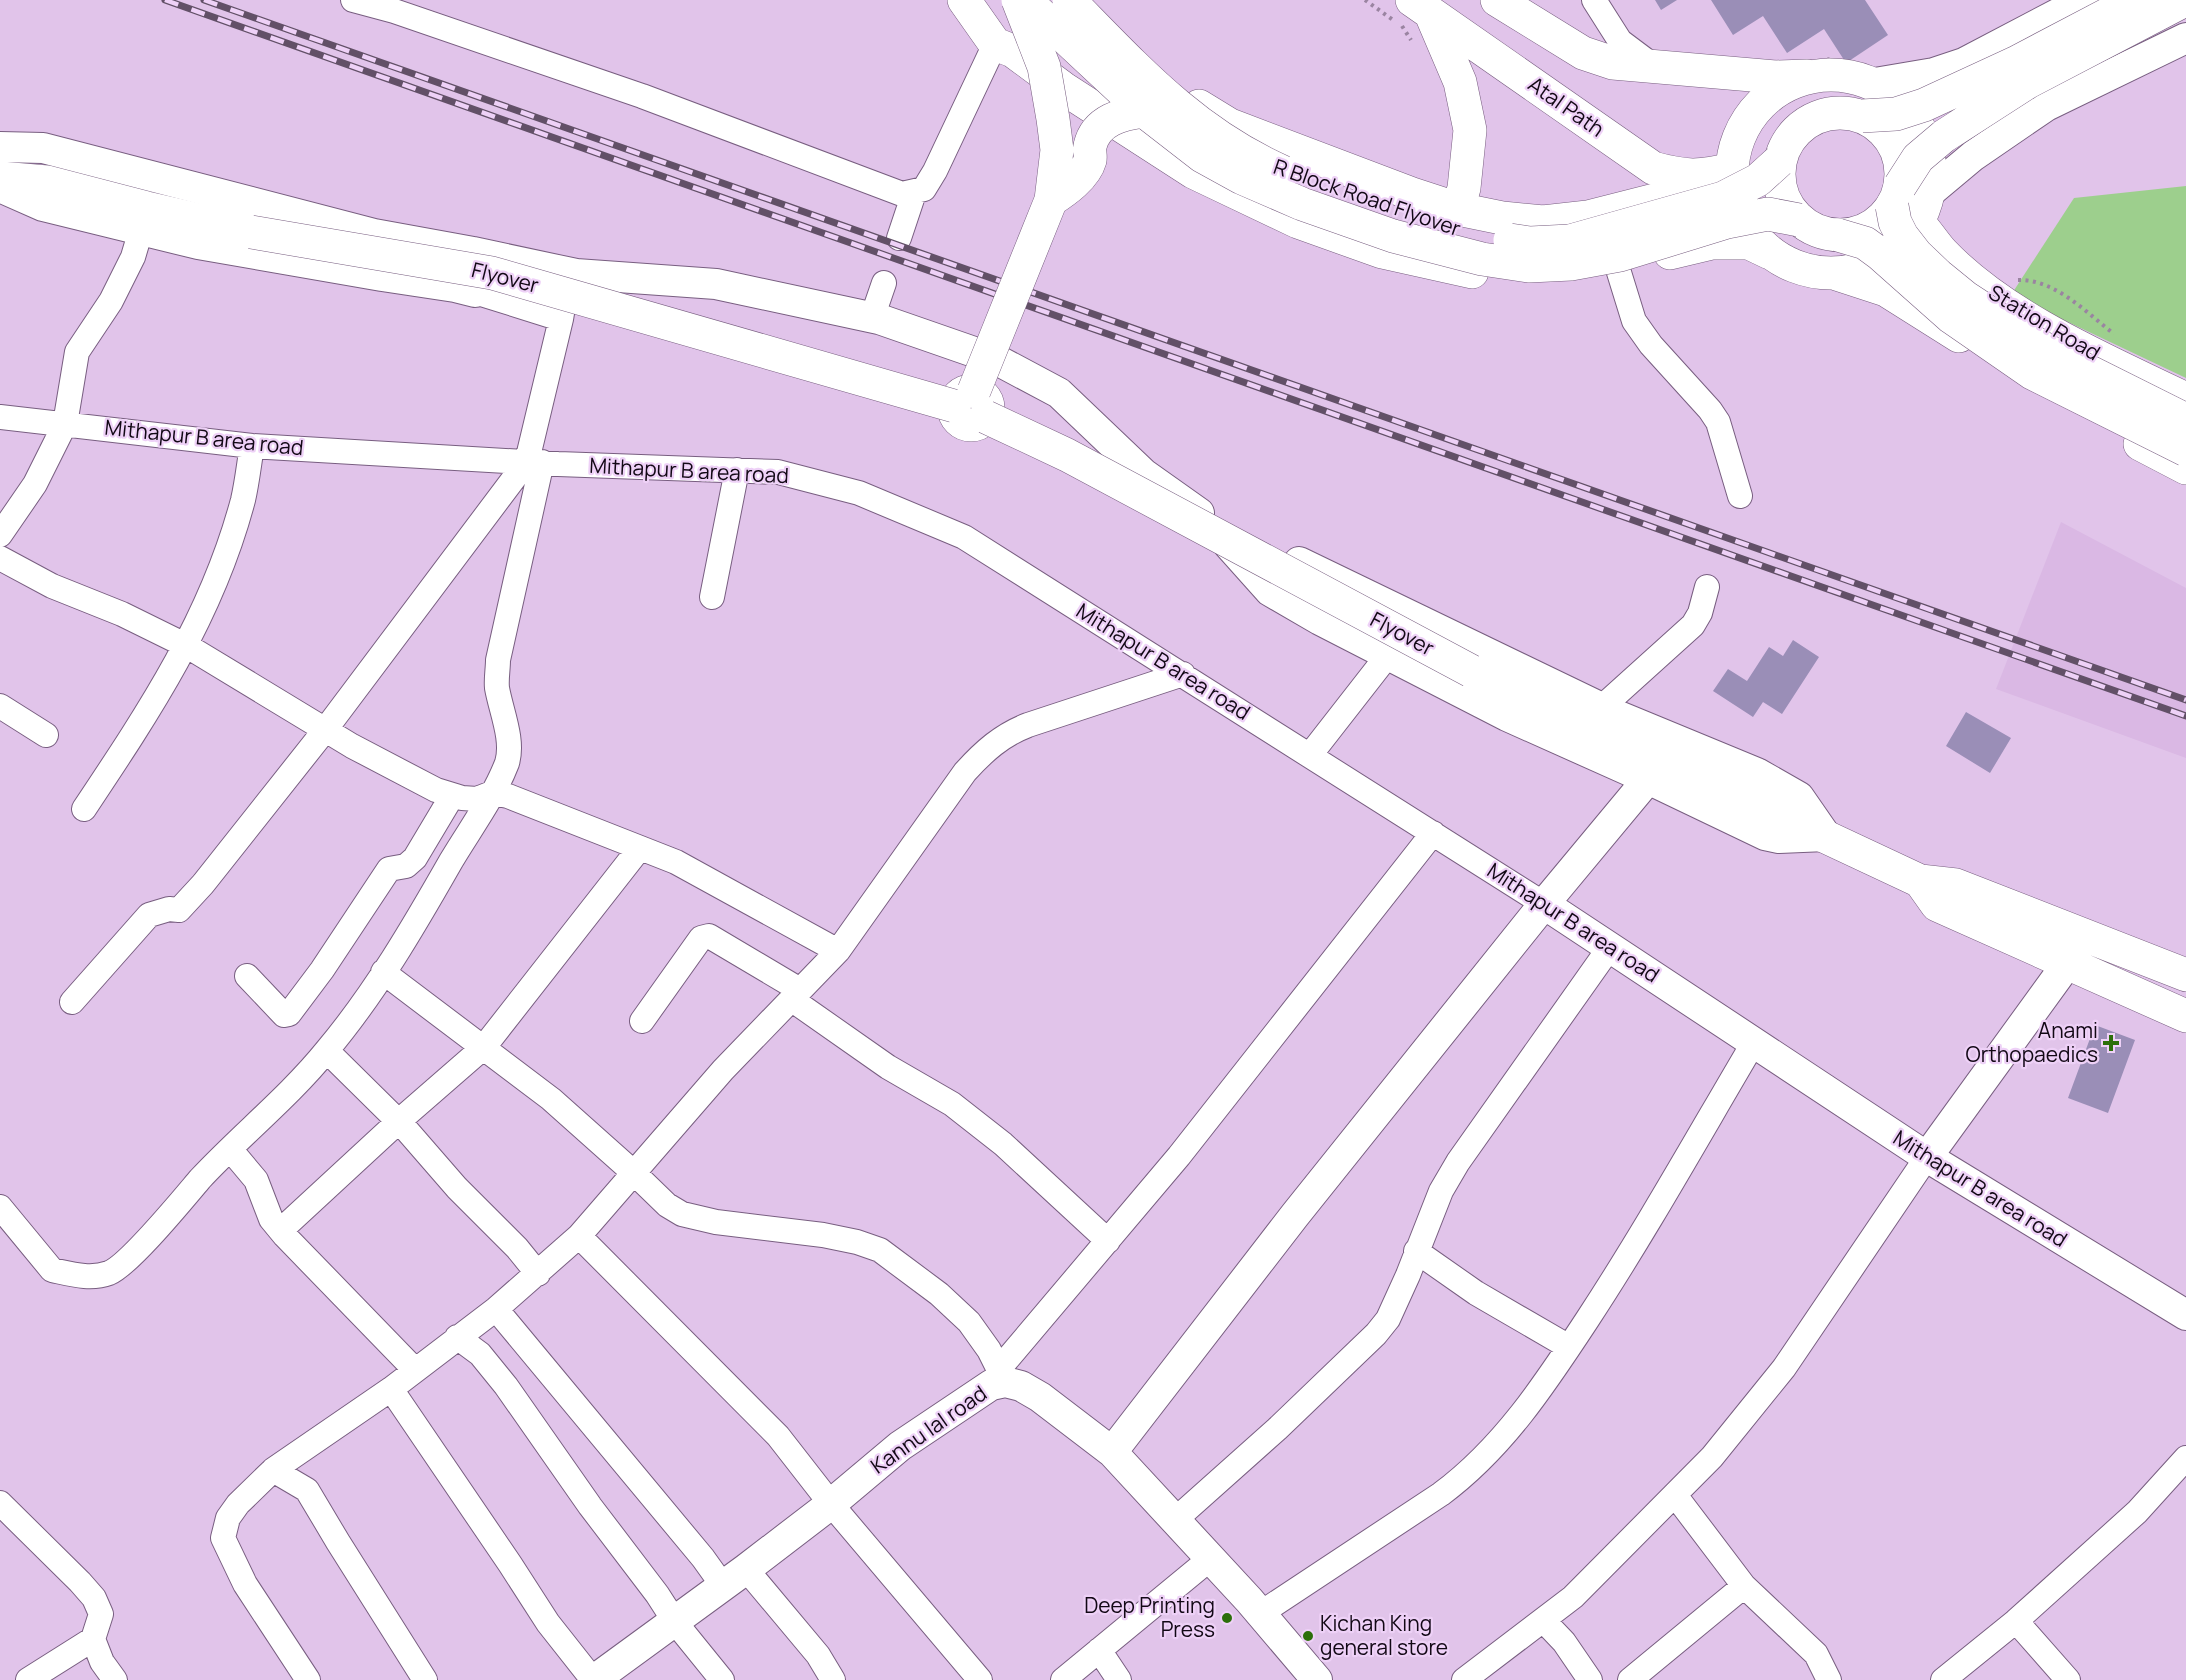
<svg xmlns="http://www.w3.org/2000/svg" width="2186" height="1680" font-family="Manrope,sans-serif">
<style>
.built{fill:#dab8e4}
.green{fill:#9dcf8d}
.building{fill:#9a8eb7}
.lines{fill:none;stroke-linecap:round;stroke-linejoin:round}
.minor-casing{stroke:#785e80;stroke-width:26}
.tertiary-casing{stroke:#785e80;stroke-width:32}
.secondary-casing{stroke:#785e80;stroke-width:34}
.primary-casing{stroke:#785e80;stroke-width:34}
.trunk-casing{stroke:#785e80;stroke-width:34}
.path{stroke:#9a84a1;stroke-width:4;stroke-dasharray:3 4.5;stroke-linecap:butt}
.minor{stroke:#fff;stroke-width:24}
.tertiary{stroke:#fff;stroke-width:30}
.secondary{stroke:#fff;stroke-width:33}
.primary{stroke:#fff;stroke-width:33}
.trunk{stroke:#fff;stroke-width:33}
.rail-casing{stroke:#625067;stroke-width:7}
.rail{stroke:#eed1f7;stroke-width:4.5;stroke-dasharray:14;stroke-linecap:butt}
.secondary-bridge-casing{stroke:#785e80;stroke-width:34;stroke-linecap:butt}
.primary-bridge-casing{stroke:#785e80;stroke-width:34;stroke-linecap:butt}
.trunk-bridge-casing{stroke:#785e80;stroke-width:34;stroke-linecap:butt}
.secondary-bridge{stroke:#fff;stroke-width:33}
.primary-bridge{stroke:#fff;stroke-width:33}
.trunk-bridge{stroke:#fff;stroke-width:33}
.poi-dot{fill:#2c6f0a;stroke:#eed1f7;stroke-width:2}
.labels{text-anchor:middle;stroke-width:4.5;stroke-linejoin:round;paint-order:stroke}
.street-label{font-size:21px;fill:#120815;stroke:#eed1f7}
.poi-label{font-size:21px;fill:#120815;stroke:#eed1f7;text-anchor:end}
</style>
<rect width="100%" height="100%" fill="#e1c4ea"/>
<path class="built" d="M2061 522 2186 588V758L1996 689Z"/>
<path class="green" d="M2186 186V378L2011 295 2074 198Z"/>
<path class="building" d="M1655 0H1677L1661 10Z
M1711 0H1865L1888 35 1846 63 1824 29 1787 53 1763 16 1733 35Z
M1793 640 1819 657 1782 714 1763 702 1753 717 1713 691 1728 669 1747 681 1769 647 1783 656Z
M1966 712 2011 738 1990 773 1946 746Z
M2095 1025 2135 1040 2108 1113 2068 1098Z"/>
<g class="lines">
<defs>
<path id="minor" d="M353 0 394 11 642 96 902 194 924 189 935 171 995 44
M1594 0 1620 41 1656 68
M899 238 914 193
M1617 266 1634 321 1651 345 1710 410 1718 422 1740 496
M475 292 561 319
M872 318 884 283
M0 417 252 446 558 464 778 472 859 493 964 537 1544 904
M0 535 35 484 65 424 77 352 111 301 133 257 141 230
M0 558 52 586 122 614 187 646 352 746 436 790 462 798 477 799 492 793 508 796 676 862 838 951
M712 597 737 470
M0 706 46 735
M1601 708 1693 625 1700 613 1707 587
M1310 755 1388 655
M84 809C150 710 212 617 243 500 247 483 249 464 252 446
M383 972 551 1099 634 1173 667 1205 682 1214 716 1222 823 1235 857 1242 880 1250 939 1294 969 1322 989 1350 1005 1382
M247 976 284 1015 289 1014 322 970 389 869 406 866 415 858 452 796
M791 999 888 1067 952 1104 1003 1144 1108 1241
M72 1002 149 915 169 909 179 910 203 884 325 730 527 461 561 319 568 278
M642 1021 701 938 709 936 800 990
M327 1051 404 1127 457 1188 517 1248 538 1274
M230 1149 256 1180 271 1219 285 1236 415 1370
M0 1207 52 1270C71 1274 90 1280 109 1273 129 1265 183 1199 200 1179 241 1135 289 1097 327 1050 375 993 414 926 451 861 470 829 494 797 507 763 514 740 501 711 497 688 496 679 498 669 498 660L542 462
M281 1230 399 1121 484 1047 639 849
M579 1236 778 1436 831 1504 980 1680
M1416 1251 1476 1293 1569 1347
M496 1309 703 1558 723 1586
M457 1337 480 1354 506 1386 590 1506 657 1594 675 1622 722 1680
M999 1369 1179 1156 1433 833
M391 1389 510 1564 548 1623 593 1680
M273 1470 307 1490 338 1542 425 1680
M1675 1495 1744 1586 1816 1654 1829 1680
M0 1503 80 1582 94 1598 101 1614 93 1639 102 1662 115 1680
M1175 1520 1277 1429 1376 1334 1388 1319 1408 1275 1441 1191 1458 1162 1610 947
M746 1569 818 1655 833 1680
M1261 1613 1441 1494C1503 1448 1545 1384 1587 1320 1646 1230 1699 1135 1754 1042
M1544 1621 1564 1642 1590 1680
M1099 1650 1119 1680
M28 1680 93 1639
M308 1680 245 1584 223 1538 228 1518 238 1504 273 1470 391 1389 496 1309 579 1236 723 1070 838 951 965 772C984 751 1002 735 1028 725L1183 674
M1063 1680 1211 1558
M1464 1680 1573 1597 1712 1457 1784 1368 1927 1157
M1630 1680 1744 1586
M1943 1680 2016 1621
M2068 1680 2016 1621 2137 1512 2186 1458"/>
<path id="tertiary" d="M1875 83 1934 73 1964 63 2084 0
M0 147 43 148 374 234 473 252 576 274 716 284 879 319 997 360 1059 393 1144 474 1199 513
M0 187 43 206 198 244 382 276 455 287 475 292 484 255
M1930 192 1973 156 2046 106 2186 38
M1228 544 1270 591 1320 620 1507 716 1648 779 1765 835 1779 838 1826 836
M1299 562 1614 714 1757 773 1799 797 1826 836
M1544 904 1927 1157 2186 1315
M1927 1157 2067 964
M1112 1452 1295 1215 1544 904 1648 779
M594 1680 746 1569 831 1504 900 1446 991 1385 1005 1382 1021 1386 1040 1397 1112 1452 1249 1600 1317 1680"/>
<path id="secondary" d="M964 0 995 44 1013 51 1063 88 1193 172 1298 222 1382 252 1472 272
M1732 174a99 99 0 1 1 198 0a99 99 0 1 1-198 0Z
M1199 106 1230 125 1412 194 1458 209 1502 218 1543 222 1588 217 1698 189
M1919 223C1927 232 1934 243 1942 252 2005 318 2105 360 2186 399
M1670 253 1712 243H1749L1770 253
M1837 274 1886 290 1959 336
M2140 444 2186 468"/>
<path id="primary" d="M1412 0 1653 168C1685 177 1700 177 1732 169
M1497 0 1583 53 1613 63 1775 77 1807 76
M1431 14 1460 82 1470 130 1464 188 1458 209
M1779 174a61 61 0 1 1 122 0a61 61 0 1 1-122 0Z"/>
<path id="trunk" d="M0 178 47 182 147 208 251 232
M954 408a17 17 0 1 1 34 0a17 17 0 1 1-34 0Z
M1471 671 1920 881 1956 885 2186 975
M1920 881 1937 905 2186 1016"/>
</defs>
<use href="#minor" class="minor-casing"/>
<use href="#tertiary" class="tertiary-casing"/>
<use href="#secondary" class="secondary-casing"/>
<use href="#primary" class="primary-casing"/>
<use href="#trunk" class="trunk-casing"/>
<path class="path" d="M1365 0 1393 20
M1402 26 1411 40
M1827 59 1847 66 1858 65
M2018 280C2055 279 2087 313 2114 334"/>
<use href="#minor" class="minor"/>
<use href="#tertiary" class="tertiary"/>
<use href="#secondary" class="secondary"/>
<use href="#primary" class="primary"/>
<use href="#trunk" class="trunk"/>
<defs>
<path id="rail" d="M165 0 2186 716
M204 0 2186 700"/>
</defs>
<use href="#rail" class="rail-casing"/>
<use href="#rail" class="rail"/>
<defs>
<path id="secondary-bridge" d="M1051 200C1065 191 1085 177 1090 160 1091 156 1089 151 1090 146 1096 120 1122 114 1144 111
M974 391 1051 200 1057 150 1053 119 1044 67 1018 0"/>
<path id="primary-bridge" d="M1025 0 1144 111 1202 156 1242 178 1302 204 1393 236 1482 259 1529 266 1571 264 1620 255 1727 222 1768 214 1799 220
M1069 0C1136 68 1194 133 1283 172
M1862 116 1896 114 1924 105 2015 63 2135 0
M1900 186 1918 158 1944 136 2028 82 2185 0
M1892 206 1895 222 1902 236 1916 254 1938 275 1965 297 2046 350 2186 420
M1838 235 1865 243 1880 254 1951 317 2032 373 2186 450
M1510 240 1530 243 1570 241 1723 198 1758 180 1779 161"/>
<path id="trunk-bridge" d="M251 232 492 273 954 406
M986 417 1067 455 1471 671"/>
</defs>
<use href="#secondary-bridge" class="secondary-bridge-casing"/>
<use href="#primary-bridge" class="primary-bridge-casing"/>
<use href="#trunk-bridge" class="trunk-bridge-casing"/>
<use href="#secondary-bridge" class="secondary-bridge"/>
<use href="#primary-bridge" class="primary-bridge"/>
<use href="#trunk-bridge" class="trunk-bridge"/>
</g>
<g class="poi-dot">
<path d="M2108 1034h6v6h6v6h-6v6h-6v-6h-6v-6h6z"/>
<circle cx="1227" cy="1618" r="6"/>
<circle cx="1308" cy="1636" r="6"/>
</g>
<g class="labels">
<g class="street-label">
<text transform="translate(1566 107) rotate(35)" y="7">Atal Path</text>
<text transform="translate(1367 198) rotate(19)" y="7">R Block Road Flyover</text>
<text transform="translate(505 278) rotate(14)" y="7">Flyover</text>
<text transform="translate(2044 323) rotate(31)" y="7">Station Road</text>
<text transform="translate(204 438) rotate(6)" y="7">Mithapur B area road</text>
<text transform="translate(689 471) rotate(3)" y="7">Mithapur B area road</text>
<text transform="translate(1402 634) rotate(28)" y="7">Flyover</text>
<text transform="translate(1163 662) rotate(32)" y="7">Mithapur B area road</text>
<text transform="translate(1573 923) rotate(33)" y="7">Mithapur B area road</text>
<text transform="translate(1980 1189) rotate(32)" y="7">Mithapur B area road</text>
<text transform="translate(929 1430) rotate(-35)" y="7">Kannu lal road</text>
</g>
<g class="poi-label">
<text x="2098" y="1038">Anami<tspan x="2098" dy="24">Orthopaedics</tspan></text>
<text x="1215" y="1613">Deep Printing<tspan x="1215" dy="24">Press</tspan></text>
<text x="1320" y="1631" text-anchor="start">Kichan King<tspan x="1320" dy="24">general store</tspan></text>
</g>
</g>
</svg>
